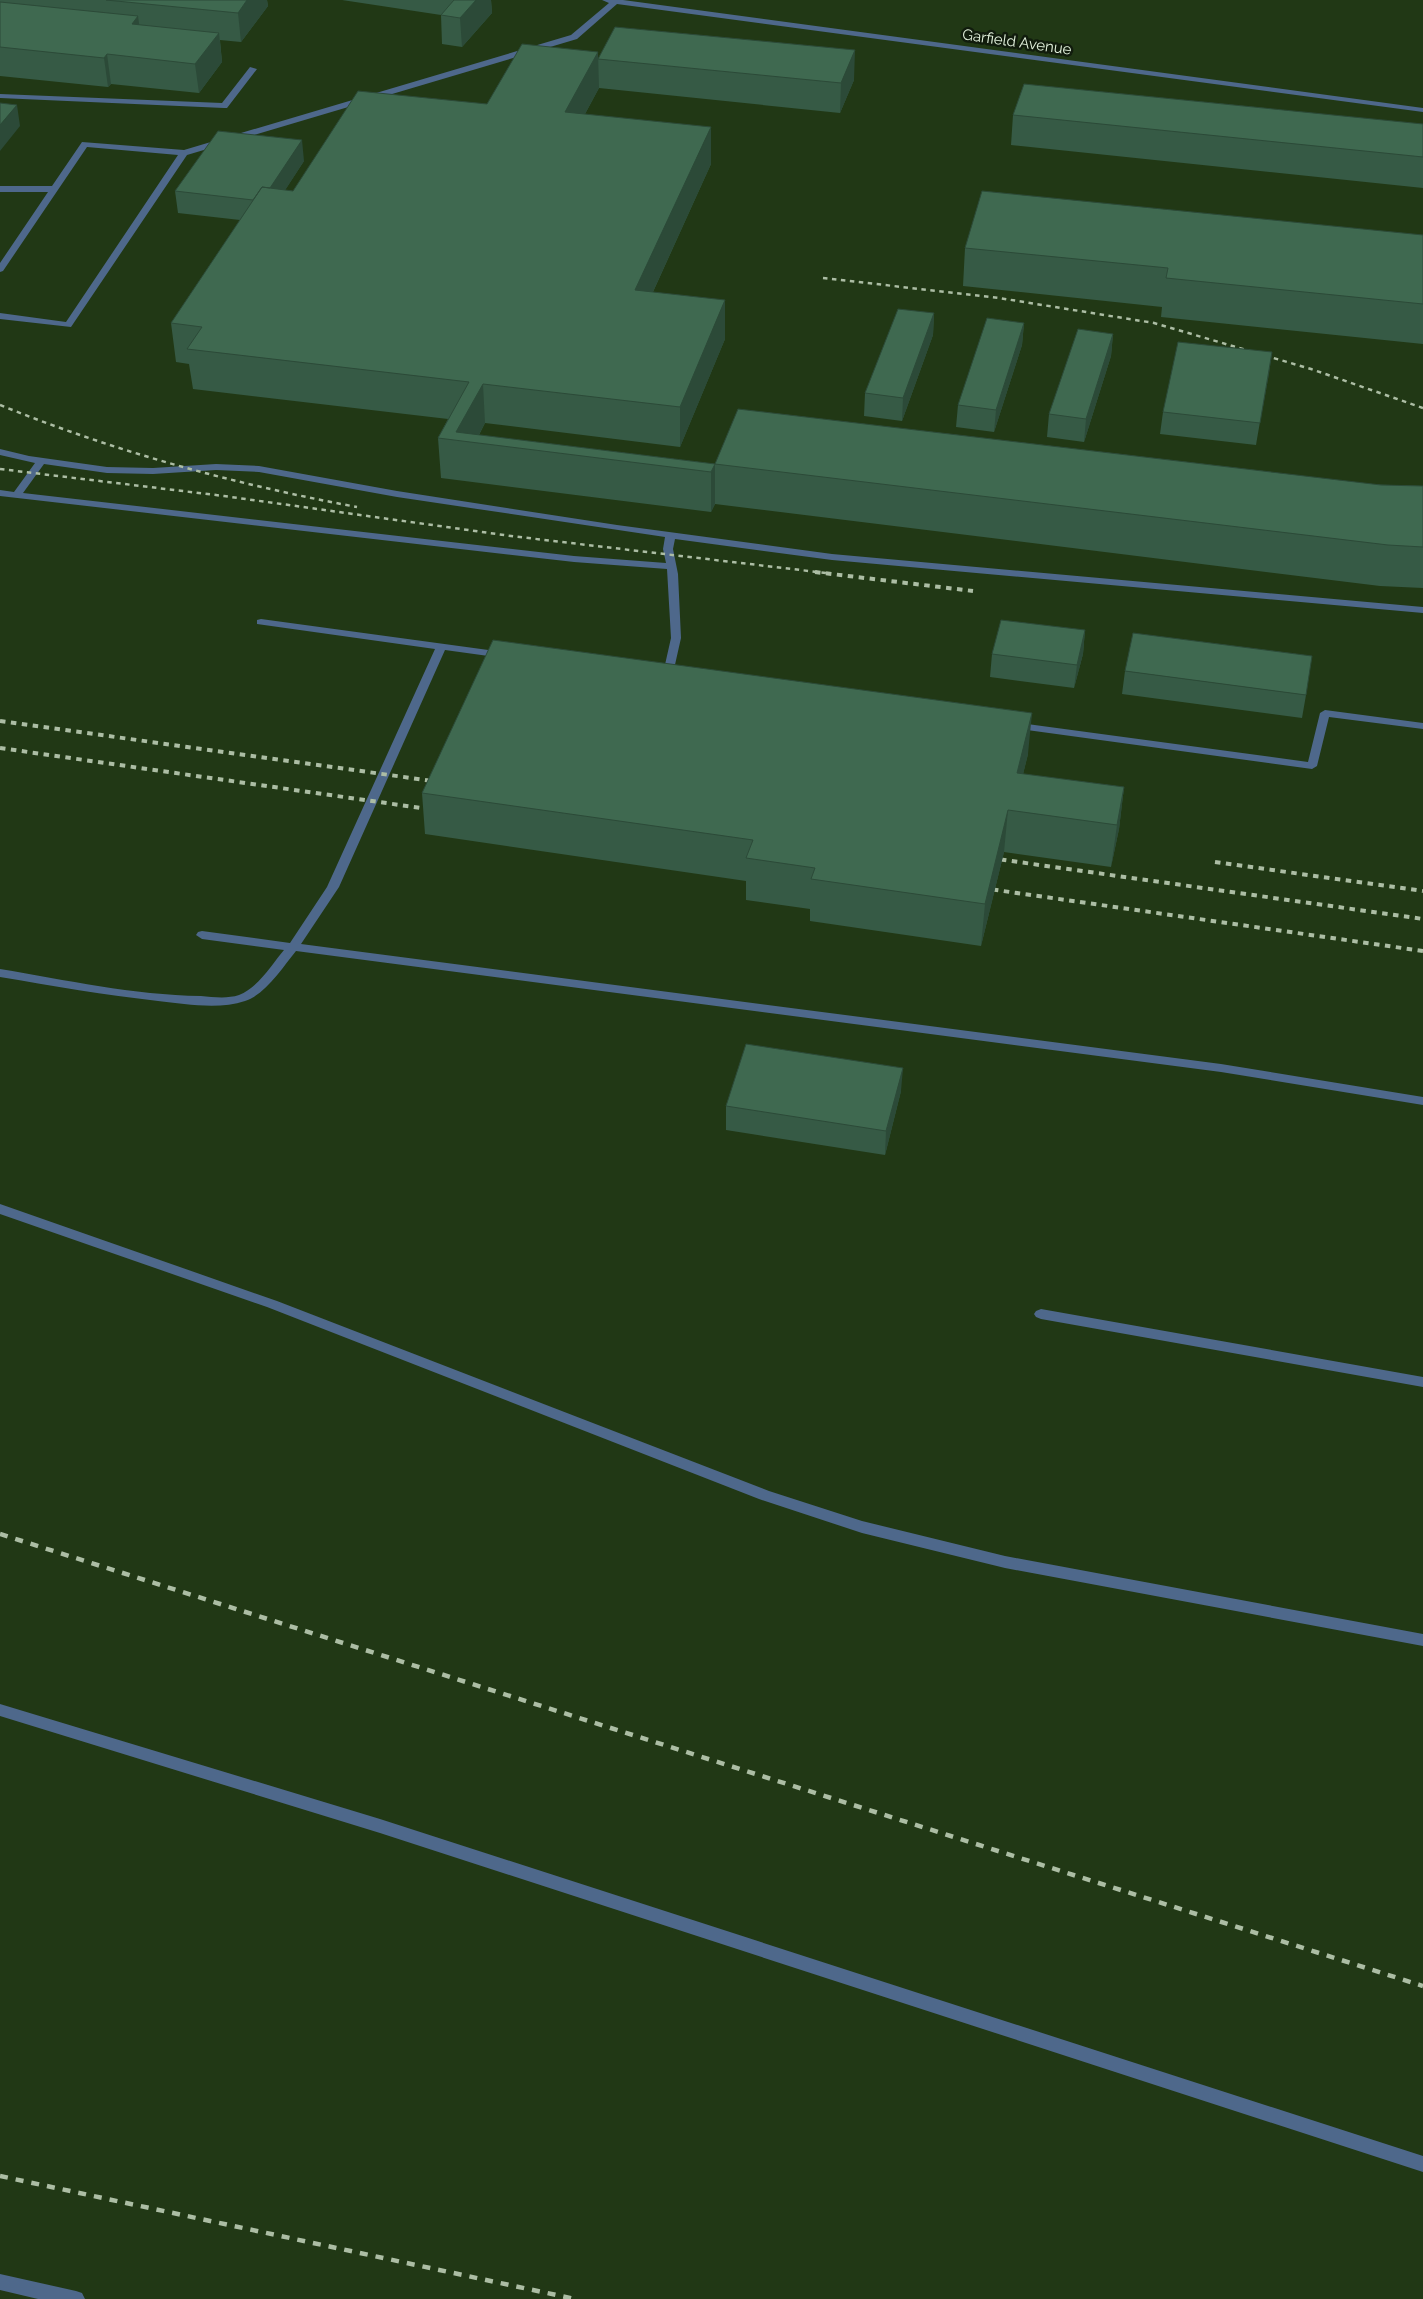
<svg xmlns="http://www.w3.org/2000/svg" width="1423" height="2299" font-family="Raleway,sans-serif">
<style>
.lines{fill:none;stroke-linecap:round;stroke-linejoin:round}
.minor{fill:#4e688b;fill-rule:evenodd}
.rail-far2{stroke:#acbda4;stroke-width:2.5;stroke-dasharray:4.5 4.5;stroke-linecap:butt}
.rail-far1{stroke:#acbda4;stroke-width:4;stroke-dasharray:5.5 5.5;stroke-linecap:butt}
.rail{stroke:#acbda4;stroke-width:4.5;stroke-dasharray:8 8;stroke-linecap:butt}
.wall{fill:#365a45}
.shaded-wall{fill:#2c4a38}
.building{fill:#3f6950;stroke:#2c4a38}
.labels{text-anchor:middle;stroke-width:5;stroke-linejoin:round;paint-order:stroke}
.far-street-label{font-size:15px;fill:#e5f4df;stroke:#111c0d}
</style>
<rect width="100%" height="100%" fill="#213815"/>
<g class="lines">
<path class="minor" d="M602 0H623L1423 108V112L617 4 577 39 187 155 71 327 0 319V313L66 322 178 155 87 147 3 271 0 272V263L48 192H0V186H52L82 142 184 150 571 35 609 3Z
M250 67 257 69 227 108H224L0 98V94L222 103Z
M0 449 29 456 107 467 153 468 216 464 259 466 397 491 617 525 832 554 1423 607V613L832 560 675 539 673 549 678 574 681 638 672 678 667 681 662 678 671 638 667 569 574 562 0 496V490L14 492 35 463 0 455ZM44 464 107 473 153 474 216 470 259 472 397 497 665 537 663 549 666 563 574 556 23 493Z
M261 619 503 652 508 655 503 658 445 650 339 887 301 944 1221 1064 1423 1097V1105L1221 1072 296 951C282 968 266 994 245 1001 219 1010 185 1004 158 1001 105 995 53 986 0 977V969C66 980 133 995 201 996 213 997 227 999 239 995 258 988 272 964 284 950L202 939 196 935 198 932 202 931 290 943 327 887 435 649 257 624V620Z
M1325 710 1423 723V729L1329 717 1317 766 1312 769 1013 728 1008 725 1013 722 1308 762 1320 713Z
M0 1204 277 1301 769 1491 862 1521 1005 1556 1423 1634V1646L1005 1568 862 1533 759 1499 267 1307 0 1214Z
M1041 1309 1423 1377V1387L1041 1319 1036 1317 1034 1314 1036 1311Z
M0 1704 380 1819 1423 2156V2172L380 1833 0 1716Z
M0 2274 76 2291 82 2293 85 2299H38L0 2290Z"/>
<path class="rail-far2" d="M823 278 999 298 1154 323 1311 369 1423 408
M0 405C116 452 234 484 357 507
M0 469 224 496 511 536 826 573"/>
<path class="rail-far1" d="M815 572 973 591
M0 721 440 782
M0 748 435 810
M990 858 1423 919
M1215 862 1423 891
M982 888 1423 951"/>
<path class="rail" d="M0 1534 1423 1986
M0 2176 575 2299"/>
</g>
<path class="wall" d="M0 0H267L268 6 241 42 220 40 222 62 199 93 111 84 108 87 0 76Z
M342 0H491L492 13 462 47 442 44 441 15Z
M598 52V59L854 80 840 113 599 88 585 114 711 164 653 292 725 339 680 447 485 423 479 435 715 464V504L711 512 441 478 438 438 448 419 193 389 189 364 176 362 171 323 240 220 178 213 175 191 304 161 285 190 293 191 487 104Z
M1013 115 1423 124V188L1011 145Z
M1423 235V344L1161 317 1162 307 963 286 965 248Z
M934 313 933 335 902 421 864 416 865 393Z
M1024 323 1022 345 994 432 956 427 958 405Z
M1113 334 1111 356 1084 442 1047 437 1049 414Z
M1272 352 1256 445 1160 434 1163 412Z
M715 464 1423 486V588L1380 586 715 504Z
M1085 630 1083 654 1074 688 990 677 992 654Z
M1125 671 1306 695 1302 718 1122 694Z
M1028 754 1023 774 1124 787 1119 829 1111 867 1004 852 981 946 810 921V909L746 900V881L425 834 422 793Z
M901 1091 885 1155 726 1130V1106Z"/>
<path class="shaded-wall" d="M247 0H267L268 6 241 42 238 13Z
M476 0H491L492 13 462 47 460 18Z
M138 16 142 45 132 24Z
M219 33 222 62 199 93 195 64Z
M855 50 854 80 840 113 841 83Z
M598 52 599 88 566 149 565 112Z
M107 54 111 84 108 87 104 58Z
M17 105 20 126 0 151V125Z
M711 127V164L636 329 635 290Z
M302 140 304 161 264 223 261 201Z
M725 300V339L680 447V407Z
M934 313 933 335 902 421 903 398Z
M1024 323 1022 345 994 432 996 410Z
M1113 334 1111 356 1084 442 1086 419Z
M1272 352 1269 374 1256 445 1260 423Z
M483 384 485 423 475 442 456 432Z
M715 464V504L711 512V472Z
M1085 630 1083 654 1074 688 1077 665Z
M1032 713 1028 754 1014 811 1017 773Z
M1124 787 1119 829 1111 867 1117 825Z
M1008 810 1004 852 981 946 985 904Z
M903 1068 901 1091 885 1155 886 1131Z"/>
<path class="building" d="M106 0H247L238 13Z
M454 0H476L460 18 441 15Z
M0 2 138 16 132 24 219 33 195 64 107 54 104 58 0 47Z
M615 27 855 50 841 83 598 59Z
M522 44 598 52 565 112 711 127 635 290 725 300 680 407 483 384 456 432 715 464 711 472 438 438 469 382 187 349 202 327 171 323 262 187 293 191 358 91 487 104Z
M1024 84 1423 124V157L1013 115Z
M0 103 17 105 0 125Z
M218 131 302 140 270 188 262 187 253 200 175 191Z
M982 191 1423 235V304L1166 278 1168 268 965 248Z
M898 309 934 313 903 398 865 393Z
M987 318 1024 323 996 410 958 405Z
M1078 329 1113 334 1086 419 1049 414Z
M1178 342 1272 352 1260 423 1163 412Z
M738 409 1381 485 1423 486V547L1388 545 715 464Z
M1001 620 1085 630 1077 665 992 654Z
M1133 633 1312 656 1306 695 1125 671Z
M493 640 1032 713 1017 773 1124 787 1117 825 1008 810 985 904 811 879 815 868 746 858 753 840 422 793Z
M746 1044 903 1068 886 1131 726 1106Z"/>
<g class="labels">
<g class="far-street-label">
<text transform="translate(1017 42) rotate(8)" y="5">Garfield Avenue</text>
</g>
</g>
</svg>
